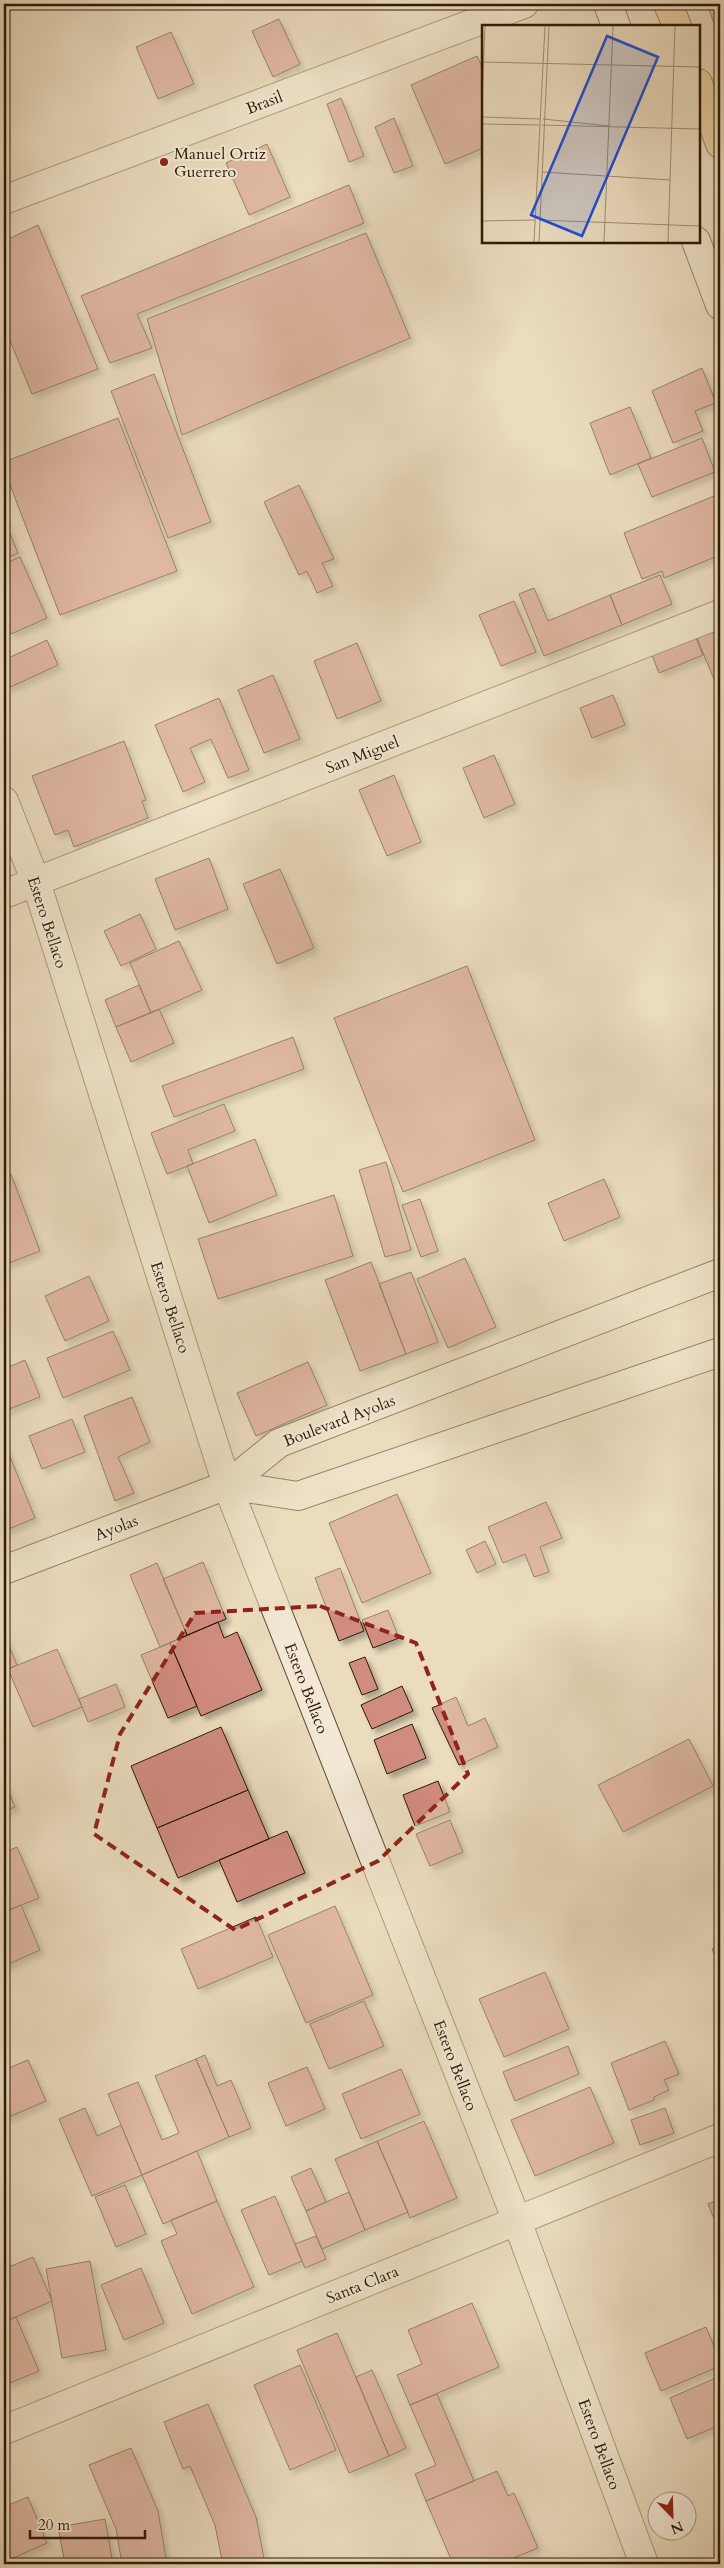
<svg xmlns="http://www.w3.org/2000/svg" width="724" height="2568" font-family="Cardo,serif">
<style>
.building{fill:#d18c80;stroke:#2c1b04;filter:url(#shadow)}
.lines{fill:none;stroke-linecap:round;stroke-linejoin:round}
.street-casing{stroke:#5c4b32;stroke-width:30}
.secondary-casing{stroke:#2c1b04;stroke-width:30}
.highway-casing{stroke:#2c1b04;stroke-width:30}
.street{stroke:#f2e8d5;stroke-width:28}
.secondary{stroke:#f2e8d5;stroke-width:28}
.highway{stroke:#e6be7f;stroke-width:28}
.marked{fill:none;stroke:#8f2418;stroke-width:4;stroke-dasharray:10 6;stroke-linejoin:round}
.poi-dot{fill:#8f2418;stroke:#f2e8d5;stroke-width:2}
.labels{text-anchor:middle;stroke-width:4;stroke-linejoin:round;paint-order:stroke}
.street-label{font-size:16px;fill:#2c1b04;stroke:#f2e8d5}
.poi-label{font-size:16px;fill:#2c1b04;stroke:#f2e8d5;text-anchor:start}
.inset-road{fill:none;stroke:#9f8f74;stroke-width:1}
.view{fill:#1d4ed8;fill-opacity:0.15;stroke:#1d4ed8;stroke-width:2.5}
.inset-edge{fill:none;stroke:#2c1b04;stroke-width:2.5}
</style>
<defs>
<filter id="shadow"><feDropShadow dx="4.5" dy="4.5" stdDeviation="2.5" flood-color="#0004"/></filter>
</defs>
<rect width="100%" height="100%" fill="#ebdcbe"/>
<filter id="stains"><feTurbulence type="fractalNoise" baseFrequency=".004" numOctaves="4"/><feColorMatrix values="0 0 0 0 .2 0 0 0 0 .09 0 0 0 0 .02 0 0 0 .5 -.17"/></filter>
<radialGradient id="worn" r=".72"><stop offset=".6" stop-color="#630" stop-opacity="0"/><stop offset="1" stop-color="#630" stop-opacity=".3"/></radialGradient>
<path class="building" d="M707 4H720V40Z
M279 19 300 64 273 77 252 31Z
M171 32 194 84 158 99 136 47Z
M477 56 483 69V148L445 164 411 85Z
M341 98 364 156 349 162 327 104Z
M394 118 413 166 394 173 375 127Z
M267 144 290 197 249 215 226 163Z
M349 185 364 223 137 314 152 348 110 363 81 296Z
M38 225 98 369 32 394 4 326V241Z
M366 233 410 338 182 435 147 319Z
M702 368 716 403 695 411 703 431 673 443 652 391Z
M154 374 211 522 168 538 111 391Z
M630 407 651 458 610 475 590 423Z
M118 418 177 571 60 615 4 469V462Z
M702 438 715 472 652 497 638 464Z
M299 485 334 559 322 563 333 586 317 593 307 571 299 575 264 502Z
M719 494 720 555 664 578 662 571 642 579 624 533Z
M4 519 18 553 4 559Z
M20 557 47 618 11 634 4 620V564Z
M660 575 672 604 622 625 610 595Z
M534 588 548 621 610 595 622 625 544 656 519 594Z
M514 601 536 652 501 666 479 615Z
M691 626 703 655 659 673 648 645Z
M720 629V694L697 638Z
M47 640 58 665 4 690V660Z
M357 643 381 701 337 719 314 661Z
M273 675 300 739 264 753 238 690Z
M613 695 625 725 592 738 580 708Z
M219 698 249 770 228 778 211 739 190 748 205 782 183 792 155 725Z
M124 741 146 800 142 801 148 818 74 847 68 830 55 835 32 776Z
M494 755 515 804 484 818 463 768Z
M394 775 421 842 387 856 359 790Z
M209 858 228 909 175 930 155 879Z
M280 869 314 948 277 964 243 884Z
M140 914 156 949 121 966 104 931Z
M179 941 202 990 151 1013 130 963Z
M467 966 535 1140 403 1192 334 1018Z
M139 985 151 1013 116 1027 105 1000Z
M159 1009 174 1043 131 1062 116 1027Z
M293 1037 304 1069 174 1117 162 1086Z
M224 1104 235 1131 188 1150 193 1164 167 1174 151 1133Z
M255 1139 277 1195 209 1223 187 1166Z
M386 1162 411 1250 385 1257 359 1170Z
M11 1174 40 1251 4 1265V1177Z
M604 1179 620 1217 564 1241 548 1203Z
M334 1195 353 1256 218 1299 198 1239Z
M420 1199 438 1251 421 1257 402 1205Z
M465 1258 496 1327 448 1348 417 1279Z
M371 1262 406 1354 360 1371 325 1280Z
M411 1272 438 1342 406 1354 379 1284Z
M89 1276 109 1321 65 1341 45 1296Z
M113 1331 130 1370 63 1398 47 1358Z
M25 1360 40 1397 4 1411V1369Z
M308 1362 327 1405 256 1436 237 1393Z
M132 1397 150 1442 118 1457 134 1493 115 1501 84 1416Z
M72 1419 85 1452 42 1469 29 1436Z
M4 1442 35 1518 4 1531Z
M397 1494 431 1573 362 1603 329 1523Z
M546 1502 562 1538 540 1547 549 1572 534 1577 525 1554 503 1563 488 1527Z
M485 1541 496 1564 477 1573 466 1550Z
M203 1562 226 1619 187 1635 163 1579Z
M157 1563 187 1635 160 1647 130 1575Z
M340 1568 364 1631 339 1641 315 1578Z
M388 1610 399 1638 373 1648 362 1620Z
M218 1622 224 1638 237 1632 262 1690 201 1716 170 1643Z
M4 1634 17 1665 4 1671Z
M170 1643 197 1706 168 1718 141 1655Z
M57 1649 82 1707 33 1727 8 1669Z
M365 1657 378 1689 362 1695 349 1663Z
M116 1684 125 1707 88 1722 79 1699Z
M402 1686 413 1711 372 1729 361 1705Z
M456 1697 468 1726 485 1718 498 1747 459 1765 432 1708Z
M412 1724 426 1758 387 1774 374 1740Z
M221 1727 248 1790 157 1828 131 1766Z
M689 1739 713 1786 623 1832 598 1785Z
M4 1780 15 1807 4 1811Z
M438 1781 450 1812 415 1826 403 1795Z
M248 1790 269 1839 178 1878 157 1828Z
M450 1820 463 1852 430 1866 416 1834Z
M287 1831 305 1873 237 1902 219 1860Z
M17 1847 39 1898 4 1912V1853Z
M21 1905 40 1950 4 1966V1912Z
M335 1906 373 1995 306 2023 268 1935Z
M256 1917 273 1957 198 1989 181 1949Z
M720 1945V1967L712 1949Z
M545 1972 569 2029 504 2057 479 1999Z
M364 2001 384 2046 329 2069 310 2024Z
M665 2041 679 2074 664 2080 669 2090 654 2097V2100L629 2110 611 2063Z
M568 2046 579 2074 515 2101 503 2072Z
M205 2055 217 2086 231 2080 251 2128 229 2137 196 2059Z
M196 2059 229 2137 142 2175 108 2094 138 2082 162 2140 179 2133 155 2076Z
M28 2060 46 2101 4 2119V2070Z
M307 2067 325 2109 286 2126 268 2083Z
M401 2069 420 2114 361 2139 342 2094Z
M590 2087 614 2143 535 2176 511 2120Z
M85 2108 97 2136 121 2125 142 2175 92 2196 59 2119Z
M665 2108 674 2133 640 2145 631 2120Z
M424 2121 457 2198 410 2218 377 2141Z
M377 2141 408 2212 365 2230 335 2159Z
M197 2151 217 2201 163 2224 142 2175Z
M311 2168 326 2202 306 2211 291 2177Z
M125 2185 146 2234 116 2247 95 2197Z
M349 2192 365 2230 322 2249 306 2211Z
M275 2196 302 2261 269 2275 241 2210Z
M720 2199V2233L708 2204Z
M217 2201 254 2287 192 2314 161 2241 177 2234 171 2220Z
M316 2236 326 2259 305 2268 295 2244Z
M33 2257 52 2301 4 2322V2269Z
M90 2261 106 2350 62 2358 46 2269Z
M141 2268 164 2323 124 2340 101 2285Z
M472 2303 499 2367 410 2405 397 2375 422 2364 408 2330Z
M16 2317 39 2371 7 2384 4 2376V2322Z
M706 2327 720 2360V2366L661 2391 645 2353Z
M337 2333 389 2456 349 2473 297 2350Z
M300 2365 336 2450 290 2470 254 2385Z
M372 2370 406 2448 389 2456 356 2377Z
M720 2376V2425L687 2439 670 2398Z
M437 2394 474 2481 426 2501 415 2474 436 2465 410 2405Z
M208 2404 256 2517 265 2564H198L222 2560 215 2525 190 2466 183 2469 164 2422Z
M131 2448 158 2511 167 2564H122L116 2529 89 2465Z
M497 2471 508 2496 514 2493 538 2548 499 2564H453L426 2501Z
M28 2497 47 2543 4 2562V2507Z
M105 2519 113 2564H65L58 2527Z"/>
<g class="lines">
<defs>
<path id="street" d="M4 200 524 4
M4 801 36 882 227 1485 517 2221 644 2564
M4 894 720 614
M4 2430 720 2138"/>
<path id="secondary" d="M608 4 616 26
M696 241 720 305
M227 1485 298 1496 720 1352
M4 1570 227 1485 279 1443 720 1273"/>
<path id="highway" d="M668 4 677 26
M698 83 720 144"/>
</defs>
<use href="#street" class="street-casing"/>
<use href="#secondary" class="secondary-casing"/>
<use href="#highway" class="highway-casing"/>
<use href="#street" class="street"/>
<use href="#secondary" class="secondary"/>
<use href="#highway" class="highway"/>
</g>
<path d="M0 0H724V2568H0ZM320 1606 416 1643 468 1774 378 1861 235 1930 94 1834 120 1734 195 1613Z" fill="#ebdcbe" fill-opacity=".55" fill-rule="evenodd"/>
<path class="marked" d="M320 1606 416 1643 468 1774 378 1861 235 1930 94 1834 120 1734 195 1613Z"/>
<circle class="poi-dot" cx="164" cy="162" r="5"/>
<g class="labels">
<g class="street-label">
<text transform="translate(264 102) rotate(-21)" y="6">Brasil</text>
<text transform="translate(362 754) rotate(-21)" y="6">San Miguel</text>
<text transform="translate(48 922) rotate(72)" y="6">Estero Bellaco</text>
<text transform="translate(171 1307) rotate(72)" y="6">Estero Bellaco</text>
<text transform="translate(339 1420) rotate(-21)" y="6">Boulevard Ayolas</text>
<text transform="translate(116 1527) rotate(-21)" y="6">Ayolas</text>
<text transform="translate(307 1688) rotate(69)" y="6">Estero Bellaco</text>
<text transform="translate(456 2065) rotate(69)" y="6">Estero Bellaco</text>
<text transform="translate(362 2284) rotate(-22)" y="6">Santa Clara</text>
<text transform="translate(600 2444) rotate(70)" y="6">Estero Bellaco</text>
</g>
<g class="poi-label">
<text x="174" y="159">Manuel Ortiz<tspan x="174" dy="18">Guerrero</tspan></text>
</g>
</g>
<g transform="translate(482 25)">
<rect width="218" height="218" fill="#ebdcbe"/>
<path class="inset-road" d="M0 37 218 42M0 75 3 1M0 92 58 94M61 94 128 101M0 99 57 100M60 100 218 104M60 147 188 155M57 195 218 201M0 196 53 195M52 217 63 1M57 217 67 1M122 217 131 1M186 217 193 1"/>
<path class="view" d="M125 11 176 32 100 211 49 190Z"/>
<rect width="218" height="218" class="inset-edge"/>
</g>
<rect width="724" height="2568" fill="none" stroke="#ebdcbe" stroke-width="20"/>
<rect x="5" y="5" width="714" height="2558" fill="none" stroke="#2c1b04" stroke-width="2.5"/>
<rect x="10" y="10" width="704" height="2548" fill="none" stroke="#2c1b04"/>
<g transform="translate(672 2516) rotate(157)"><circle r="24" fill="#f2e8d5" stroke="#a39681"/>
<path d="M0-4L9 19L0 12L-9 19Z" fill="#8f2418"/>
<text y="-8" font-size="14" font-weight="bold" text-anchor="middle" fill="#2c1b04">N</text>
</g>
<path d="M30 2530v8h115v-8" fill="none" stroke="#2c1b04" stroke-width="2.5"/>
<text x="38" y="2530" font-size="15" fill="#2c1b04" stroke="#f2e8d5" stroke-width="4" paint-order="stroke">20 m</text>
<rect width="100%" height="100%" filter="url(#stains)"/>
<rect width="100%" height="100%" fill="url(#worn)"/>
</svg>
